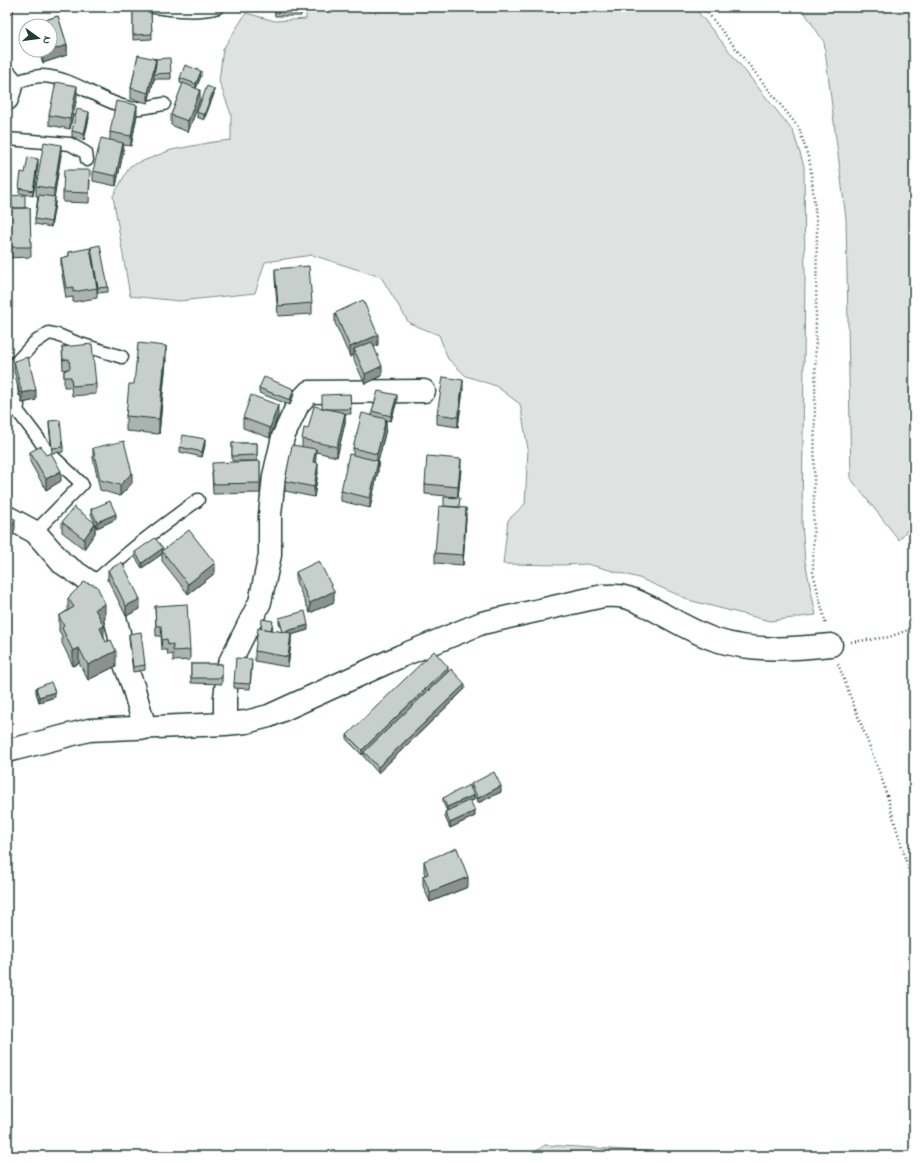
<svg xmlns="http://www.w3.org/2000/svg" width="921" height="1163" font-family="'Indie Flower',sans-serif">
<style>
.green{fill:#dee3e2;stroke:#7e908b}
.lines{fill:none;stroke-linecap:round;stroke-linejoin:round}
.service-casing{stroke:#1f3d34;stroke-width:15}
.minor-casing{stroke:#1f3d34;stroke-width:25}
.path{stroke:#1f3d34;stroke-width:2.5;stroke-dasharray:1 3;stroke-linecap:butt}
.service{stroke:#fff;stroke-width:12}
.minor{stroke:#fff;stroke-width:22}
.wall{fill:#abb2af;stroke:#1f3d34}
.shaded-wall{fill:#8b918f;stroke:#1f3d34}
.building{fill:#c7cfcc;stroke:#1f3d34}
</style>
<rect width="100%" height="100%" fill="#fff"/>
<filter id="ink" filterUnits="userSpaceOnUse"><feTurbulence type="fractalNoise" baseFrequency=".025" numOctaves="2"/><feDisplacementMap in="SourceGraphic" scale="8" xChannelSelector="R" yChannelSelector="G"/><feConvolveMatrix kernelMatrix="1 2 1 2 8 2 1 2 1" color-interpolation-filters="sRGB"/></filter>
<g filter="url(#ink)">
<path class="green" d="M306 7H694L793 131 804 166 805 279 802 523 805 561 816 615 770 621 692 601 639 578 587 564 561 565 503 564 508 520 525 504 528 449 520 404 496 386 466 376 448 359 439 335 409 323 381 277 312 255 265 262 255 293 179 301 130 296 113 196 130 166 171 150 213 142 231 140V114L219 81 223 49 246 13 275 21 306 19Z
M801 7H914V522L899 540 851 479 846 219 824 42Z
M545 1145H546L721 1156H529Z"/>
<g class="lines">
<defs>
<path id="service" d="M154 7C174 10 199 13 218 7
M12 83C21 81 32 76 42 76 74 77 99 102 130 108 138 110 156 105 164 104
M7 139 70 144 86 153 87 160
M35 532 82 484 46 450 38 438 13 405 9 370 34 343 49 333 58 335 77 343 122 357
M93 583C126 553 161 526 198 500"/>
<path id="minor" d="M7 77 12 83 7 99
M7 405H13
M7 517 35 532 62 563 105 592 113 610 119 633 123 659 133 686 145 728
M225 724V698L229 664 260 602 270 555V515L274 476 283 437 298 404 309 392 424 391
M7 751 89 730 225 724 246 722 269 716 401 656 482 623 603 596C610 596 617 595 624 597 635 599 645 605 655 610 675 621 695 633 716 640 752 652 793 649 831 645"/>
</defs>
<use href="#service" class="service-casing"/>
<use href="#minor" class="minor-casing"/>
<path class="path" d="M703 7 799 128 810 163 817 227 813 572 826 625
M851 642 889 637 914 628
M838 664 882 779 914 888"/>
<use href="#service" class="service"/>
<use href="#minor" class="minor"/>
</g>
<path class="wall" d="M7 7H14L13 14 7 13Z
M274 7H301V16H275Z
M133 11H151L152 39 133 40Z
M58 16 67 45V55L43 63 38 50H50V26H33V24Z
M138 55 171 73V79H154L148 103 131 99V88Z
M201 76 196 88 200 100 188 132 171 125V115L183 84 180 83V78Z
M214 94 204 120 197 117V112Z
M77 97 70 129 49 125V115Z
M137 115 131 146 123 145V153L116 186 93 181V171L110 140V132Z
M89 118 84 140 72 137V131Z
M61 155 54 197 55 203 51 227 35 224V219L38 196H36V186Z
M38 164 33 196 19 193V188L25 173Z
M90 180 89 203 63 202V192Z
M7 208H30L31 257 7 258Z
M91 247 108 287V292L98 293 92 258 97 288V298L73 302V297L66 298 61 268V258L69 256V252H91Z
M275 269 312 303V314L278 316 275 279Z
M335 313 378 345 374 347 382 376 365 384 354 360V355L350 357 335 323Z
M62 347 96 384V394L72 396 71 387H64V371L68 369 63 370Z
M14 361 36 400 22 403 14 371Z
M166 361 159 434 126 431V416L134 384Z
M259 388 294 394 290 405 259 393Z
M463 390 458 427 437 424V414Z
M350 394 351 414H345V423L337 457 316 452 315 463 318 473 314 497 285 491V481L302 447V439L322 408Z
M397 401 391 421 386 420V429L378 462V471L370 508 341 501V491L353 455V448L372 416V411Z
M278 415 270 438 243 428V418Z
M49 421 63 447V452L52 453 49 426Z
M232 443H257V461H232Z
M205 445 202 457 180 452V447Z
M93 448 132 483 120 496 100 490 93 458Z
M30 452 61 481 46 490 30 462Z
M260 461V493L213 494 212 473Z
M461 469 458 497 425 494V484Z
M460 508 466 518 463 565 435 563V553Z
M91 509 116 519 97 528 95 524V533L84 549 62 532V522L95 523 91 514Z
M163 551 215 573 188 594 162 561V554L142 568 135 557V552Z
M108 570 140 609 126 616 108 580Z
M296 572 334 602 310 613 296 582Z
M68 598 105 619 101 621 104 638 116 666 88 680 79 663 73 666 62 643V636L59 631V616L68 610Z
M155 606 190 650V660L173 661V654L168 655 167 650H162L161 636H156Z
M279 618 308 630 291 635V643L288 667 255 661V651L261 628 273 626 272 630 282 632 279 623Z
M129 634 145 665V670L133 672 129 639Z
M191 664H222V684L191 683Z
M252 664 250 689 234 688V683Z
M448 671 465 689 378 773 364 757V753L362 755 347 740V735Z
M36 688 55 697 39 702 36 693Z
M471 784 501 792 478 803 472 791 474 800 470 801 475 816 450 828 445 817V812L447 811 443 803V798L471 789Z
M424 861 468 887 430 902 423 886V876L425 875 424 872Z"/>
<path class="shaded-wall" d="M67 45V55L43 63V53Z
M156 59V69L154 74V79L148 103V93Z
M201 71V76L196 89V84Z
M77 86V97L70 129V119Z
M214 89V94L204 120V115Z
M200 90V100L188 132V121Z
M137 105V115L131 146V136Z
M89 112V118L84 140V134Z
M123 143V153L116 186V176Z
M61 145V155L54 199V189Z
M38 159V164L33 196V191Z
M55 197V203L51 227V222Z
M378 335V345L357 354 354 349V355L350 357V347Z
M166 346V361L159 434V419Z
M382 366V376L365 384V374Z
M463 380V390L458 427V417Z
M294 389V394L290 405V400Z
M36 390V400L22 403V393Z
M397 395V401L391 421V416Z
M278 405V415L270 438V428Z
M345 413V423L337 457V447Z
M386 419V429L378 462V471L370 508V498L377 463V454Z
M205 439V445L202 457V452Z
M316 449V459L313 473V462Z
M461 459V469L458 497V487Z
M318 463V473L314 497V487Z
M61 471V481L46 490V479Z
M132 473V483L120 496V485Z
M466 508V518L463 565V555Z
M116 514V519L97 528V522Z
M15 519V529L7 552V542Z
M95 523V533L84 549V539Z
M163 548 162 554 142 568V563Z
M215 563V573L188 594V584Z
M334 591V602L310 613V603Z
M140 599V609L126 616V606Z
M105 604V619L95 624V609Z
M308 625V630L291 635V643L288 667V657L283 632Z
M104 626V641L100 628Z
M79 648V663L73 666V651Z
M116 651V666L88 680V665Z
M448 667V672L362 755V750Z
M465 684V689L378 773V767Z
M55 692V697L39 702V697Z
M501 786V792L478 803V798Z
M474 795V800L447 812V807Z
M475 811V816L450 828V823Z
M468 877V887L430 902V892Z"/>
<path class="building" d="M7 7H13V9L7 8Z
M133 11H151L152 34 133 35Z
M58 16 67 45 43 53 42 50H50V26H34L33 24Z
M138 55 156 59 148 93 131 88Z
M170 58 171 73 154 74 156 64V59H153Z
M185 65 201 71 196 84 180 78Z
M56 82 77 86 70 119 49 115Z
M183 83 200 90 188 121 171 115Z
M207 86 214 89 204 115 197 112Z
M116 101 137 105 131 136 110 132Z
M77 109 89 112 84 134 72 131Z
M101 138 123 143 116 176 93 171Z
M44 142 61 145 54 189 36 186Z
M28 157 38 159 33 191 19 188 21 172 25 173Z
M64 170H90L89 193 63 192Z
M25 195V208H10L9 196Z
M39 195 55 197 51 222 35 219Z
M7 208H30L31 247H7Z
M100 245 108 287 98 288 91 247Z
M90 248 97 288 73 292V287L66 288 61 258 69 256V252Z
M309 266 312 303 278 306 275 269Z
M363 300 378 335 350 347 335 313Z
M372 342 382 366 365 374 354 349Z
M138 343 166 346 159 419 126 416 129 384H134Z
M92 344 96 384 72 386 71 377H64V371L70 368 69 359 63 360 62 347Z
M28 357 36 390 22 393 14 361Z
M264 377 294 389 290 400 259 388Z
M443 377 463 380 458 417 437 414Z
M378 391 397 395 391 416 372 411Z
M350 394 351 409H328L322 408V395Z
M251 395 278 405 270 428 243 418Z
M314 406 345 413 337 447 302 439 304 428 308 429Z
M362 413 386 419 377 454 353 448Z
M60 420 63 447 52 448 49 421Z
M183 435 205 439 202 452 180 447Z
M124 441 132 473 120 485 100 480 93 448Z
M232 443H257V455L232 456Z
M292 445 316 449 313 462 318 463 314 487 285 481Z
M41 446 46 455 51 453 61 471 46 479 30 452Z
M349 454 378 461 370 498 341 491Z
M427 456 461 459 458 487 425 484Z
M260 461V483L213 484 212 463Z
M444 497 460 498 459 507 444 506Z
M110 501 116 514 97 522 91 509Z
M439 506 466 508 463 555 435 553Z
M74 507 95 523 84 539 62 522Z
M7 516 15 519 7 542Z
M189 530 215 563 188 584 162 551Z
M155 538 163 548 142 563 135 552Z
M319 561 334 591 310 603 296 572Z
M122 562 140 599 126 606 108 570Z
M84 582 97 586 105 604 95 609 104 626 100 628 106 642 111 640 116 651 88 665 79 648 73 651 62 628 64 626 59 616 74 607 68 598Z
M187 604 190 650 173 651V644L168 645 167 639 162 640 161 626H156L155 606Z
M305 611 308 625 283 632 279 618Z
M262 619 273 621 271 630 261 628Z
M258 628 291 633 288 657 255 651Z
M141 632 145 665 133 667 129 634Z
M434 651 448 667 362 750 347 735Z
M236 658 252 659 250 684 234 683Z
M191 664H222V678H191Z
M451 669 465 684 378 767 364 752Z
M51 682 55 692 39 697 36 688Z
M494 772 501 786 478 798 471 784Z
M469 785 474 795 447 807 443 798Z
M470 800 475 811 450 823 445 812Z
M457 848 468 877 430 892 423 876 428 874 424 861Z"/>
</g>
<rect width="921" height="1163" fill="none" stroke="#fff" stroke-width="24"/>
<rect x="12" y="12" width="897" height="1139" fill="none" stroke="#1f3d34" stroke-width="1.5" filter="url(#ink)"/>
<g transform="translate(38 38) rotate(104)"><circle r="19" fill="#ffffff" stroke="#a5b1ae"/>
<path d="M0-3L7 15L0 10L-7 15Z" fill="#1f3d34"/>
<text y="-6" font-size="11" font-weight="bold" text-anchor="middle" fill="#1f3d34">N</text>
</g>
</svg>
